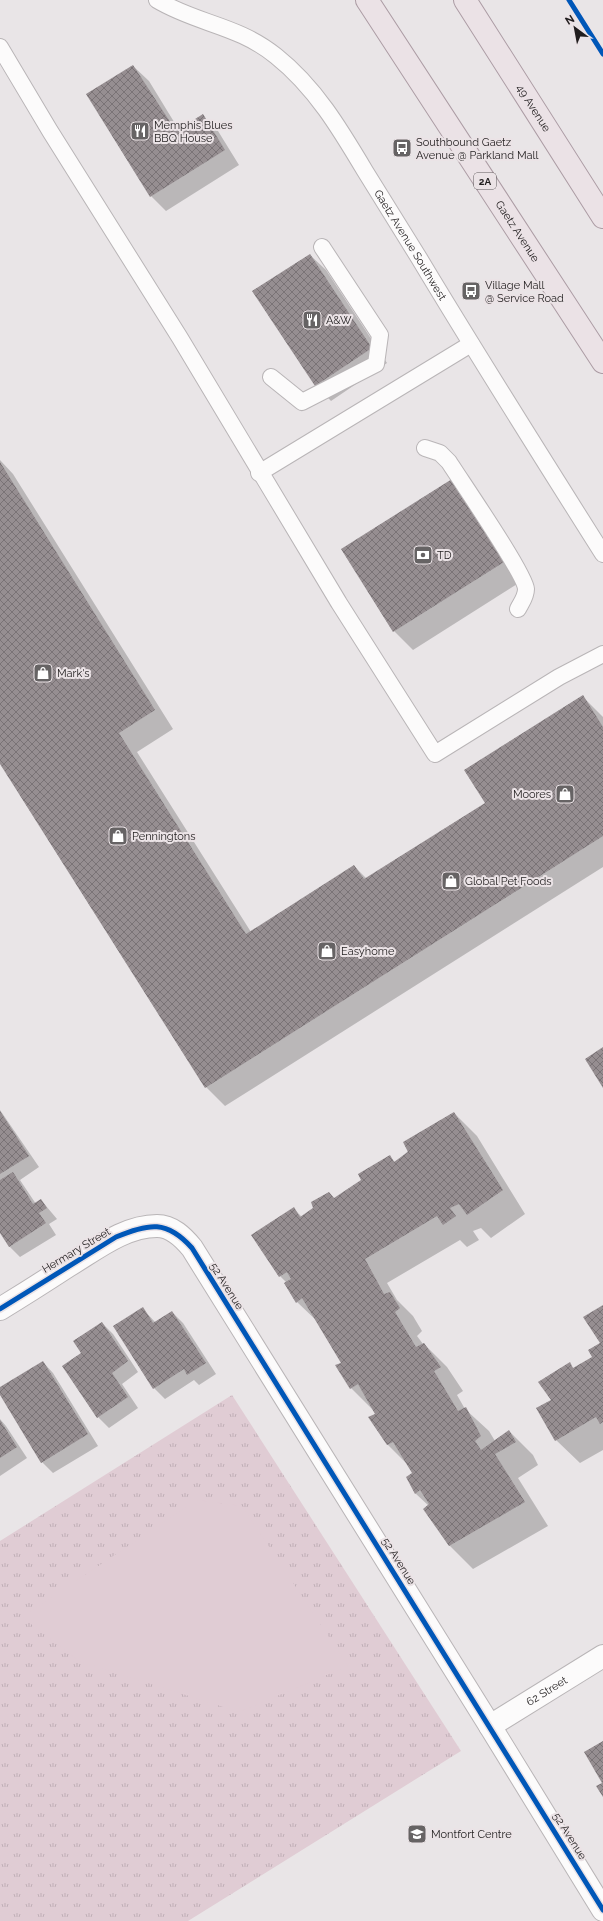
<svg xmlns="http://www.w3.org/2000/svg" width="603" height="1921" font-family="Raleway,sans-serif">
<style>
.grass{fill:url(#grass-tufts)}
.pitch{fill:#e0ccd4}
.shadow{fill:#0003}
.building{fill:url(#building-cross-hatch)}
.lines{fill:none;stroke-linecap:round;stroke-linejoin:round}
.lane-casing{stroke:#b9b5b7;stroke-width:18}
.street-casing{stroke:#b9b5b7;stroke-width:24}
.secondary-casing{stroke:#b9b5b7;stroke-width:24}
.primary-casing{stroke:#ac9ca4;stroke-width:24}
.lane{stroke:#fcfbfb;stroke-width:16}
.street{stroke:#fcfbfb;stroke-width:22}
.secondary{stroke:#fcfbfb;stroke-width:22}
.primary{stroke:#ebe2e6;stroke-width:22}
.cycleway-casing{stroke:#ebe3e6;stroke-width:8}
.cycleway{stroke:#0057b8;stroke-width:5}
.labels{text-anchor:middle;stroke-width:4;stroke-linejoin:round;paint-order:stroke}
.shield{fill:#ebe3e6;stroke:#5d585a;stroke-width:1}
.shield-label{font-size:10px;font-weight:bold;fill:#201d1e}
.street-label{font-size:11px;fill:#201d1e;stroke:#ebe3e6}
.poi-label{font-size:11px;fill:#201d1e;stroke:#ebe3e6;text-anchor:start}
</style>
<defs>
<pattern id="grass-tufts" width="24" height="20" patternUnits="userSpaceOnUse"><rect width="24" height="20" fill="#e0ccd4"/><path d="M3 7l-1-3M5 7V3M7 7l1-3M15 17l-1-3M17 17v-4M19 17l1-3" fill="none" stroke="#c0afb6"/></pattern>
<pattern id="building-cross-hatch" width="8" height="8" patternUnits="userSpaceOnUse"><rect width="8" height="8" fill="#968e91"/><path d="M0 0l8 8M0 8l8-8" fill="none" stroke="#7a7376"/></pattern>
</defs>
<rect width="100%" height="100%" fill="#e9e5e7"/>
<path class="grass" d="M232 1395 461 1751 188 1921H0V1541Z"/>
<path class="pitch" d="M197 1500 242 1506 348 1666 239 1712 79 1661 22 1617Z"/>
<path class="shadow" d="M133 66 149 81 179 130 202 116 218 131 239 165 166 211 151 196Z
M310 255 326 270 387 363 331 401 316 385Z
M0 460 13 474 173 729 137 752 251 932 354 866 367 879 486 804 582 696 603 717V867L225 1106 206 1087 0 762Z
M452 480 522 581 413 650 394 631Z
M0 1110 39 1167 20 1180 36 1204 41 1200 57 1219 49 1224 56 1235 20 1257 9 1246 0 1231Z
M454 1113 477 1136 525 1214 491 1238 481 1228 473 1231 479 1240 467 1247 460 1240 387 1283 397 1300 413 1316 422 1331 417 1336 423 1344H424L447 1367 463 1391 457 1395 465 1409 489 1431 495 1441 509 1431 533 1455 538 1465 518 1478 548 1526 473 1569 450 1546 425 1509 429 1506 415 1493 413 1473 407 1464 388 1445 370 1417 376 1414 375 1412 351 1388 343 1364 319 1323 297 1302 287 1283 280 1276 293 1208 302 1217 334 1199 362 1180 389 1156 395 1162Z
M603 1306V1450L580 1463 556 1440 552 1401 569 1364 574 1369 594 1358 602 1343Z
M142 1308 155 1322 172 1312 183 1323 216 1374 199 1385 194 1380 165 1399 154 1388Z
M102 1323 113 1334 138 1372 122 1384 138 1408 109 1428 98 1417 64 1366 82 1353Z
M43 1362 53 1373 98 1446 53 1473 42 1462 0 1393V1388Z
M0 1419 6 1426 27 1458 0 1476Z"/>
<path class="building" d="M133 65 176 131 203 114 225 150 150 197 86 94Z
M310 254 372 348 315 386 252 291Z
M0 462 155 710 119 733 246 934 354 865 364 879 485 803 464 770 583 695 603 727V836L205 1088 0 764Z
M452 479 504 562 393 632 341 549Z
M603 1047V1088L585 1059Z
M0 1111 29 1156 0 1174Z
M454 1112 503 1190 467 1215 459 1204 450 1208 456 1216 443 1225 437 1216 365 1259 384 1294 390 1292 400 1308 395 1312 416 1347 424 1343 441 1367 434 1371 458 1411 466 1407 481 1436 475 1441 481 1450 509 1430 516 1442 495 1454 525 1502 449 1546 423 1509 429 1504 420 1490 415 1494 406 1477 412 1473 393 1442 387 1445 368 1417 375 1414 358 1384 350 1389 335 1365 341 1363 302 1298 296 1303 284 1283 291 1279 287 1272 279 1277 251 1235 294 1207 300 1217 313 1208 311 1202 329 1192 334 1198 361 1180 358 1174 390 1155 394 1162 408 1152 403 1142Z
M13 1172 33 1204 41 1199 47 1208 39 1213 46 1223 9 1247 0 1233V1180Z
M603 1305V1422L600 1424 596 1417 555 1441 536 1408 551 1400 538 1382 570 1362 573 1368 592 1357 588 1350 600 1343 583 1317Z
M143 1307 153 1323 172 1311 206 1363 187 1375 184 1369 153 1389 113 1326Z
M102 1322 128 1361 112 1373 128 1397 97 1418 62 1366 81 1353 73 1341Z
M43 1361 88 1434 41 1463 0 1395V1387Z
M0 1420 17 1447 0 1458Z
M603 1741V1797L596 1786 602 1783 584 1752Z"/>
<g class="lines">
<defs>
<g id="lane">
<path id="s1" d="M157 0C197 24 238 25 276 56 315 87 340 129 365 171 383 200 401 229 419 258 479 358 541 456 603 554"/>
<path d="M0 47 50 131 180 338 339 603 435 754 559 677 603 654"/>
<path d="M271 377 302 402 376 364 380 335 322 247"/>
<path d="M425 448 440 453 449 462C461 481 525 574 526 589 526 597 521 603 518 609"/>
<path d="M259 473 471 344"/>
</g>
<path id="street" d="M490 1726 603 1910"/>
<g id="secondary">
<path id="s2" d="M0 1309C23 1295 45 1281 68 1266 95 1250 124 1226 157 1226 172 1226 183 1237 192 1248L490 1726 603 1656"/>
</g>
<g id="primary">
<path id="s3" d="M367 0 603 362"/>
<path id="s4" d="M465 0 603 217"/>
</g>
</defs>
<use href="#lane" class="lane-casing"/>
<use href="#street" class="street-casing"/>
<use href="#secondary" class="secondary-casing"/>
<use href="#primary" class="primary-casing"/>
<use href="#lane" class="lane"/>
<use href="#street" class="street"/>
<use href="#secondary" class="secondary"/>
<use href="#primary" class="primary"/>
<defs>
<path id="cycleway" d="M569 0 603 54
M0 1309 116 1237C149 1223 167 1220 192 1248L603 1910"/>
</defs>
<use href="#cycleway" class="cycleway-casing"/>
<use href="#cycleway" class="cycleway"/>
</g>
<defs>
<symbol id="restaurant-square" viewBox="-11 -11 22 22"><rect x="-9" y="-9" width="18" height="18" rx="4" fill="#666364" stroke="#ebe3e6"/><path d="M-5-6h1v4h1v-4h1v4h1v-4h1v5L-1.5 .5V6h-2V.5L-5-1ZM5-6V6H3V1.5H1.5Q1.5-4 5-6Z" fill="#fff"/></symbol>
<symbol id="bus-square" viewBox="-11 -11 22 22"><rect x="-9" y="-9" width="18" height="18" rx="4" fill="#666364" stroke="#ebe3e6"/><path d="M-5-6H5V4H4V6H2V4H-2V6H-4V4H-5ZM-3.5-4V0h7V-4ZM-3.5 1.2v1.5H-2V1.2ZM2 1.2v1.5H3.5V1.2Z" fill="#fff"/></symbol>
<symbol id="bank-square" viewBox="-11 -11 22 22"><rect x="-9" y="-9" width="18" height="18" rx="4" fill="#666364" stroke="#ebe3e6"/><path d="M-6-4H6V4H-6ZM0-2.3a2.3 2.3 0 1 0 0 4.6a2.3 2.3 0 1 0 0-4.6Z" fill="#fff"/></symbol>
<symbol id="shop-square" viewBox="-11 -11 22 22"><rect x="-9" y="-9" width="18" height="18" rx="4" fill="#666364" stroke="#ebe3e6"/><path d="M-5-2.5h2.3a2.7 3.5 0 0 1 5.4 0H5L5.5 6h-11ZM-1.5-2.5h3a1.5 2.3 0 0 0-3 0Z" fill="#fff"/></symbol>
<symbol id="school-square" viewBox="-11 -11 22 22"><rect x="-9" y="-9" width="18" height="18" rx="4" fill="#666364" stroke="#ebe3e6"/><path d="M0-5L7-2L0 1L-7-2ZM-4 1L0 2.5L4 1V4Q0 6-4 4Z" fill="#fff"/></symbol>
</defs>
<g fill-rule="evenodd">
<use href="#restaurant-square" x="129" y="120" width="22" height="22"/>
<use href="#bus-square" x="391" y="137" width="22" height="22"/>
<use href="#bus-square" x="460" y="280" width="22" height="22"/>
<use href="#restaurant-square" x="301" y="309" width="22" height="22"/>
<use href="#bank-square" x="412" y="544" width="22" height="22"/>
<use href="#shop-square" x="32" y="662" width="22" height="22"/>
<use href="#shop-square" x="554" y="783" width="22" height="22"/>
<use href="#shop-square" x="107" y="825" width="22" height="22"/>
<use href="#shop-square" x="440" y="870" width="22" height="22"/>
<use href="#shop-square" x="316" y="940" width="22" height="22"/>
<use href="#school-square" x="406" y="1823" width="22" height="22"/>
</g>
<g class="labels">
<rect class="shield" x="474" y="173" width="22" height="16" rx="3"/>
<g class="shield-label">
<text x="485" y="185">2A</text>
</g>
<g class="street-label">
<text dy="4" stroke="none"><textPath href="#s4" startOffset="128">49 Avenue</textPath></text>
<text dy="4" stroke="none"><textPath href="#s3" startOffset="276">Gaetz Avenue</textPath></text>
<text dy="4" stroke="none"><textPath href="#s1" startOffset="365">Gaetz Avenue Southwest</textPath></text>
<text transform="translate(76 1250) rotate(-31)" y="4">Hermary Street</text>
<text transform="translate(227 1286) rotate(58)" y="4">52 Avenue</text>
<text transform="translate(399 1561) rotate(58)" y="4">52 Avenue</text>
<text dy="4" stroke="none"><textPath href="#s2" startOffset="852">62 Street</textPath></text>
<text transform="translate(570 1836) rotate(58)" y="4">52 Avenue</text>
</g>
<g class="poi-label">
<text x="154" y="129">Memphis Blues<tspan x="154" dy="13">BBQ House</tspan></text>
<text x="416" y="146">Southbound Gaetz<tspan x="416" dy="13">Avenue @ Parkland Mall</tspan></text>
<text x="485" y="289">Village Mall<tspan x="485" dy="13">@ Service Road</tspan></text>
<text x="326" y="324">A&amp;W</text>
<text x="437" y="559">TD</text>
<text x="57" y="677">Mark's</text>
<text x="551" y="798" text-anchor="end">Moores</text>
<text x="132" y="840">Penningtons</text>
<text x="465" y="885">Global Pet Foods</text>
<text x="341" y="955">Easyhome</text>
<text x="431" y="1838">Montfort Centre</text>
</g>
</g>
<g transform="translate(575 28) rotate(328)" stroke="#ebe3e6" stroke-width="3" paint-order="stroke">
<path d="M0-3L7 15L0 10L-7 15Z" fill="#201d1e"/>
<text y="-6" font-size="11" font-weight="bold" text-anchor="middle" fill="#201d1e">N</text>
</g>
</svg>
